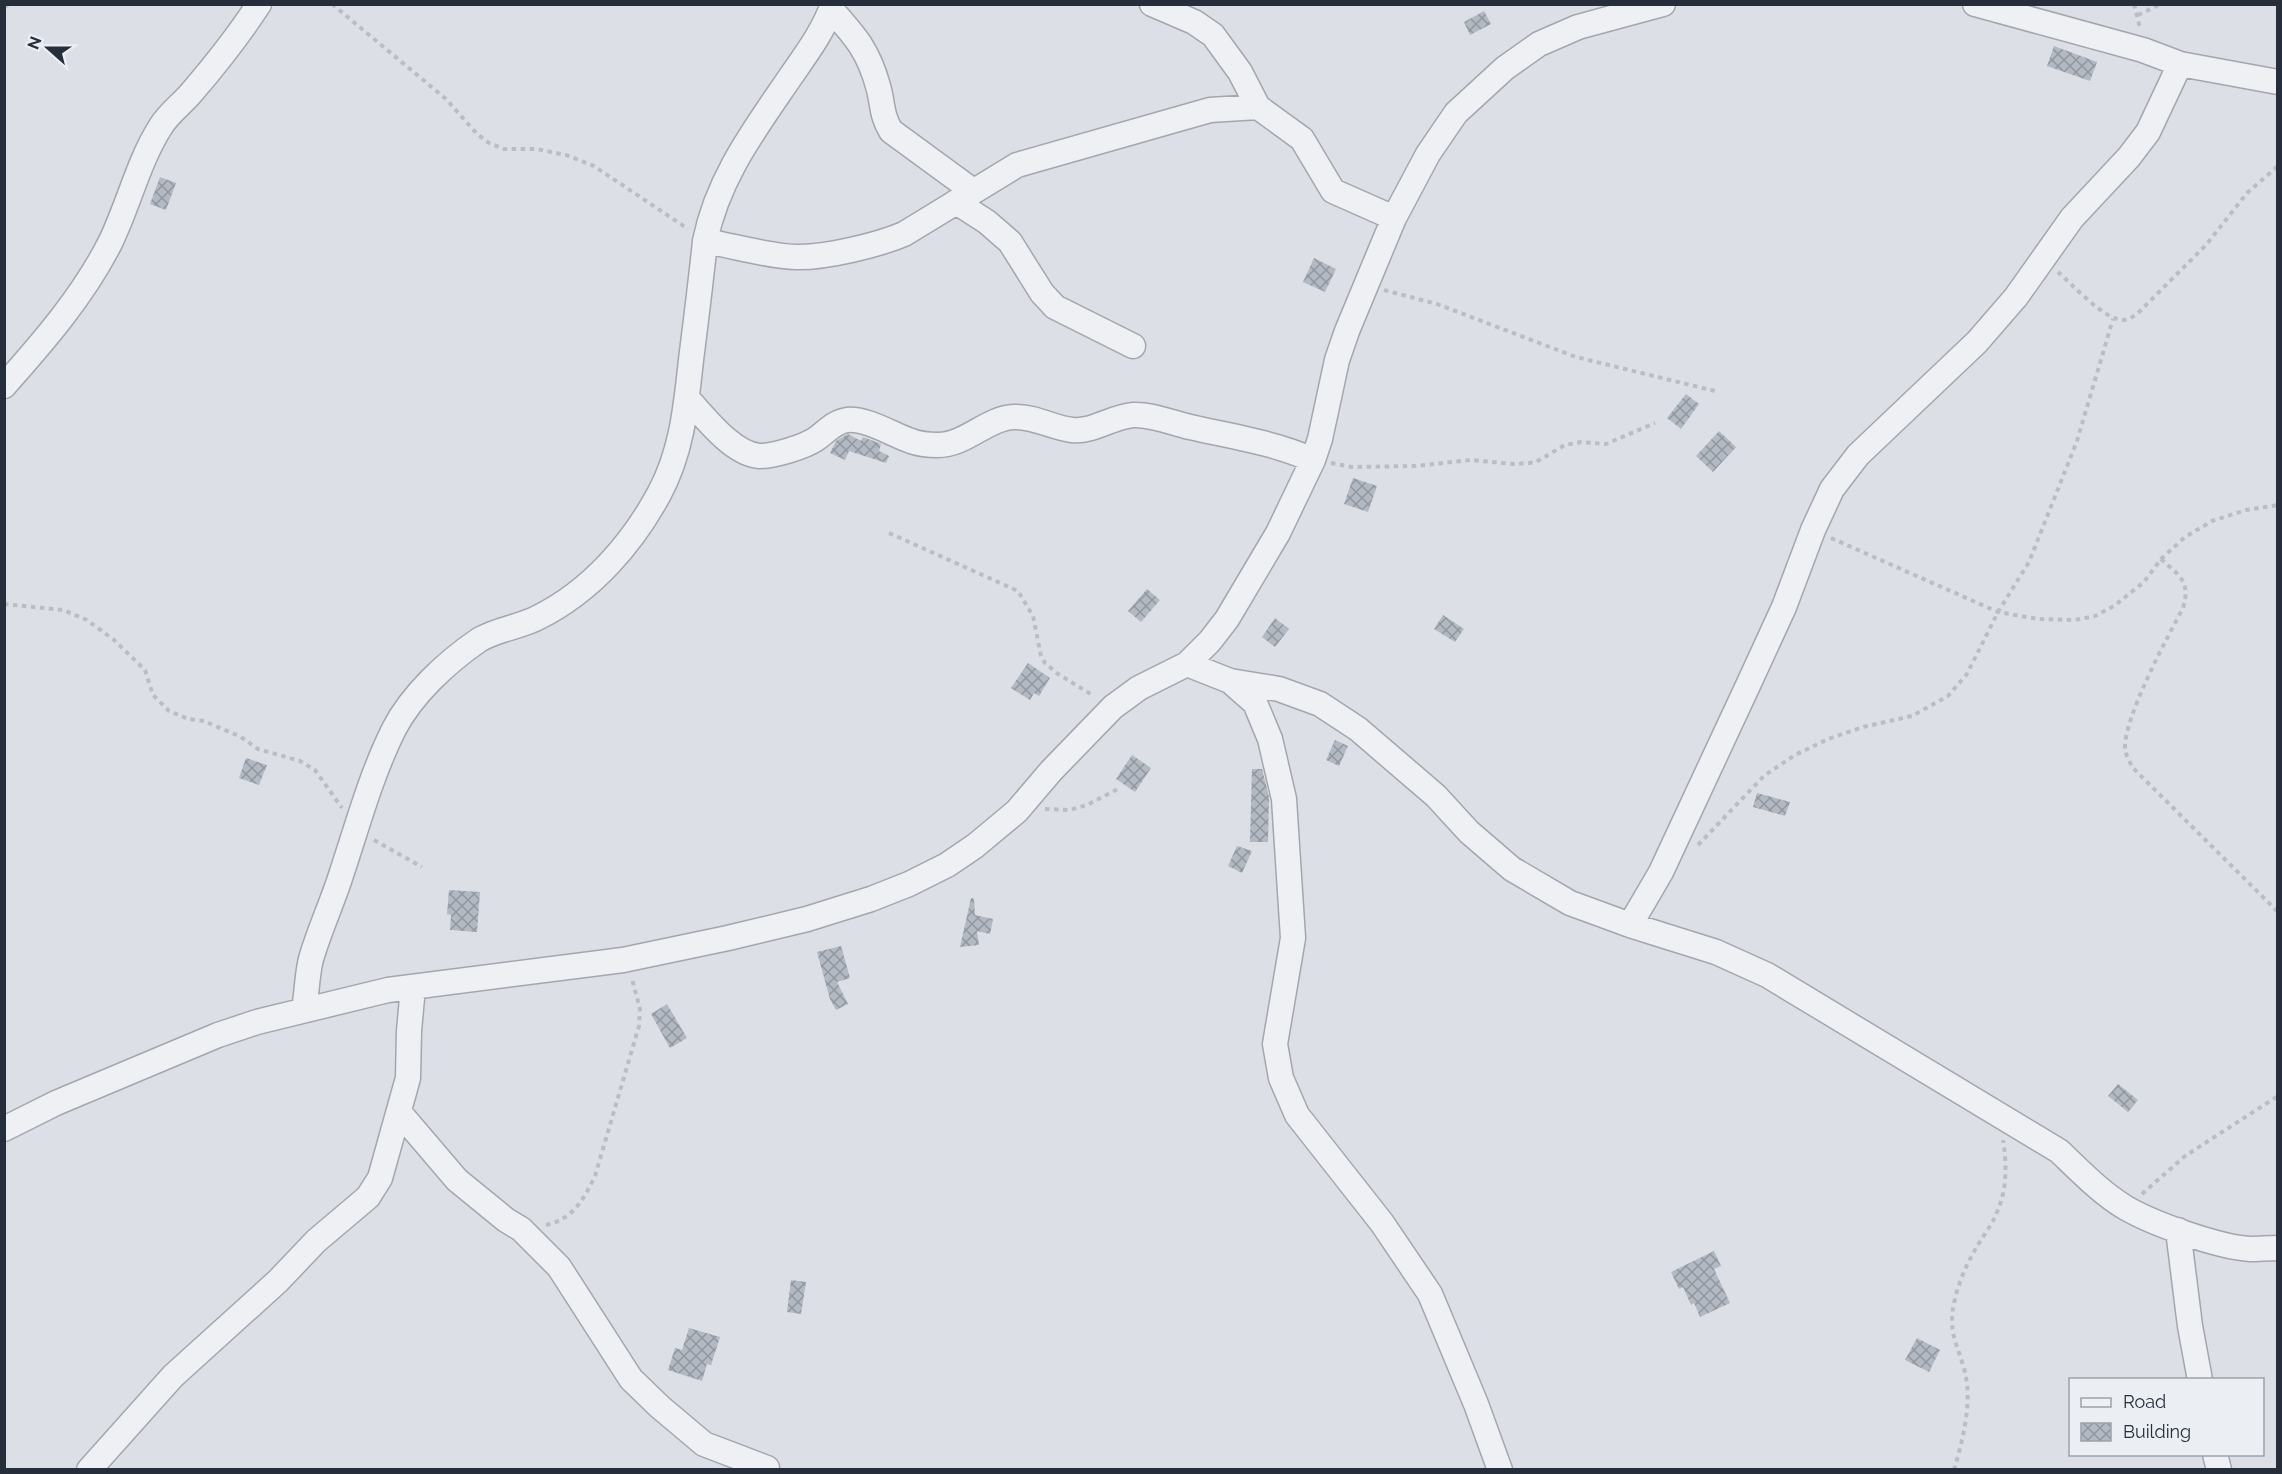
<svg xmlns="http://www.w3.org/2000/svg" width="2282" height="1474" font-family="Raleway,sans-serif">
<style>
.building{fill:url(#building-cross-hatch)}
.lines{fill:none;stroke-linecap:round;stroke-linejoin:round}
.minor-casing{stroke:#a2a7af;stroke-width:27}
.path{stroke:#babec4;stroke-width:4;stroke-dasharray:4.5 4.5;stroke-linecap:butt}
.minor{stroke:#eef0f4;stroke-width:24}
</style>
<defs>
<pattern id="building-cross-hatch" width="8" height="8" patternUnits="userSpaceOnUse" patternTransform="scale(1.5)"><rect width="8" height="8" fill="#b3b9c2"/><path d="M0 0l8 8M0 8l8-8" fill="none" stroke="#91979f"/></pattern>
</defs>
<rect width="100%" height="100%" fill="#dce0e6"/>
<path class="building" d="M1484 11 1491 24 1470 35 1464 22Z
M2054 46 2097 62 2090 81 2047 66Z
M160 177 176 183 166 210 150 204Z
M1314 258 1336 269 1325 292 1303 282Z
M1686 394 1699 404 1681 429 1667 418Z
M1719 431 1736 447 1713 472 1696 456Z
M848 434 861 441 863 437 881 444 879 451 889 456 886 463 849 451 845 460 830 453 836 441Z
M1353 478 1377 486 1368 512 1344 504Z
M1147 589 1160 600 1141 622 1128 611Z
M1443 615 1464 629 1455 642 1434 629Z
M1275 618 1289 629 1275 647 1262 637Z
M1028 663 1050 678 1039 696 1034 693 1030 700 1011 688Z
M1335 740 1348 746 1339 766 1326 760Z
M1132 755 1151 768 1135 792 1116 779Z
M246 758 267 765 259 785 239 778Z
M1252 769H1262L1269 797 1268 842H1250Z
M1757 793 1790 802 1785 816 1753 807Z
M1237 846 1252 851 1242 873 1228 866Z
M449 890 480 892 477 932 450 930 451 915 447 914Z
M971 898 974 899 975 915 993 919 990 934 977 931 979 945 960 947Z
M841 946 850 978 837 982 848 1004 836 1010 830 999 817 952Z
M667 1004 687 1038 670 1048 651 1014Z
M2118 1084 2138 1100 2128 1112 2108 1096Z
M1714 1251 1721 1266 1714 1269 1730 1303 1700 1317 1694 1303 1691 1305 1683 1287 1679 1289 1671 1272Z
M791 1280 806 1282 801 1314 787 1312Z
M689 1328 720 1337 711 1365 707 1364 702 1381 668 1370 675 1348 682 1350Z
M1917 1338 1940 1350 1929 1372 1905 1360Z"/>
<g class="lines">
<defs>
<path id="minor" d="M1152 4 1194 22 1213 35 1240 72 1258 107 1302 139 1333 191 1394 218
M1975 4 2143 50 2180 64 2278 82
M831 9C855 36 868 50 878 86 883 103 881 115 891 131L973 191
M956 202 987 222 1010 242 1042 293 1055 307 1133 346
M705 241C735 246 766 256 796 257 825 258 878 245 904 234L1017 165 1210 110 1258 107
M4 386C44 341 83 296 110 243 129 204 138 162 161 126 169 113 183 103 192 92 216 64 239 35 259 4
M687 398C704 416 733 455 760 456 774 456 804 447 816 439 826 432 834 422 847 420 867 418 893 435 911 441 919 444 930 445 938 445 966 445 987 418 1014 417 1034 416 1053 428 1072 430 1094 432 1111 417 1133 415 1152 414 1172 423 1190 427 1233 437 1272 442 1313 460
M1187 664 1230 681 1255 703 1270 739 1284 799 1293 938 1275 1044 1281 1078 1297 1115 1382 1223 1430 1294 1476 1404 1500 1470
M1230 681 1279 689 1320 704 1358 729 1436 796 1469 832 1512 869 1570 903 1630 925 1716 952 1767 975 2059 1151C2080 1171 2101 1193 2126 1208 2154 1224 2218 1247 2250 1249 2259 1249 2268 1248 2278 1248
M1630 925 1661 872 1750 681 1784 607 1813 530 1832 489 1858 455 1977 342 2016 297 2072 218 2129 157 2148 132 2180 64
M304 1009C307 993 307 974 311 959 319 931 333 901 342 872 358 824 371 775 394 729 412 694 447 662 479 640 497 629 521 627 539 617 591 591 632 544 659 494 682 452 686 406 691 360 696 320 701 281 705 241 718 177 755 129 791 76 807 53 824 30 833 4
M399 1112 457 1180 506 1220 521 1229 559 1267 631 1379 660 1407 704 1444 767 1468
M4 1129 56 1103 218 1035 257 1022 388 990 623 960 728 938 807 919 871 899 909 884 947 865 975 846 1017 811 1051 771 1113 707 1139 688 1187 664 1210 641 1227 619 1278 533 1313 460 1320 439 1337 360 1347 331 1394 218 1428 154 1456 113 1505 68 1539 44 1578 27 1663 4
M2178 1230 2190 1326 2200 1380
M2215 1454 2219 1470
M89 1470 173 1376 278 1281 316 1241 368 1197 380 1178 408 1078 409 1031 413 987"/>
</defs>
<use href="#minor" class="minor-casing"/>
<path class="path" d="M332 4 446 99 477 134 489 143 504 149H536L566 155 594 166 688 229
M2134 4 2140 28
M4 7 10 4
M2138 15 2161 4
M2058 272C2072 284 2104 320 2123 320 2127 320 2132 317 2136 315L2206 245 2247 193 2278 166
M1384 290 1437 304 1576 357 1715 391
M1331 463 1352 467 1415 466 1471 460 1514 464 1529 463 1536 462 1565 445 1581 442 1606 444 1655 423
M889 533 1018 591 1033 616 1041 656 1045 663 1058 674 1094 696
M1831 538 1998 612 2038 619 2075 620 2095 616 2114 606 2144 582 2161 559 2185 537 2212 521 2246 510 2278 505
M2161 559C2180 576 2191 582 2183 608 2167 638 2123 719 2125 750 2126 755 2130 762 2132 767L2278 912
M4 604 63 610 87 620 114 640 145 670 153 695 169 711 188 719 204 721 241 737 258 749 300 761 315 770 342 808
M1045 809 1070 810 1087 805 1118 789
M374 840 422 867
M1698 845 1765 775 1795 755 1828 739 1863 727 1912 716 1948 696 1967 674 1998 612 2029 562 2077 441 2113 319
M2142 1194 2185 1156 2278 1096
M546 1225C573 1219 584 1199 595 1176L639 1026 640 1009 632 979
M1954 1470C1962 1443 1970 1411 1967 1384 1963 1350 1945 1337 1955 1299 1959 1281 1967 1264 1976 1248 1983 1236 1992 1225 1997 1212 2007 1190 2007 1164 2003 1140"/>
<use href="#minor" class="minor"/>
</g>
<rect width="2282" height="1474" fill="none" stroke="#262e3b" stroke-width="12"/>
<rect x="2069" y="1378" width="195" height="78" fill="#ebeff4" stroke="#9ca2aa" stroke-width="1.5"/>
<rect x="2081" y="1398" width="30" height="9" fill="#eef0f4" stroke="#9ca2aa" stroke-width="1.5"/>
<text x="2123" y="1408" font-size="18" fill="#262e3b">Road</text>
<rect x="2081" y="1423" width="30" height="18" fill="url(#building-cross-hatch)" stroke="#9ca2aa" stroke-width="1.5"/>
<text x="2123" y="1438" font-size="18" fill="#262e3b">Building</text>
<g transform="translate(48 48) rotate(291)" stroke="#ebeff4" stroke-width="4.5" paint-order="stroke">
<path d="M0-4.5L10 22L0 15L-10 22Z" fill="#262e3b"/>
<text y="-9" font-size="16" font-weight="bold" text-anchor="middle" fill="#262e3b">N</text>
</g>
</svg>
